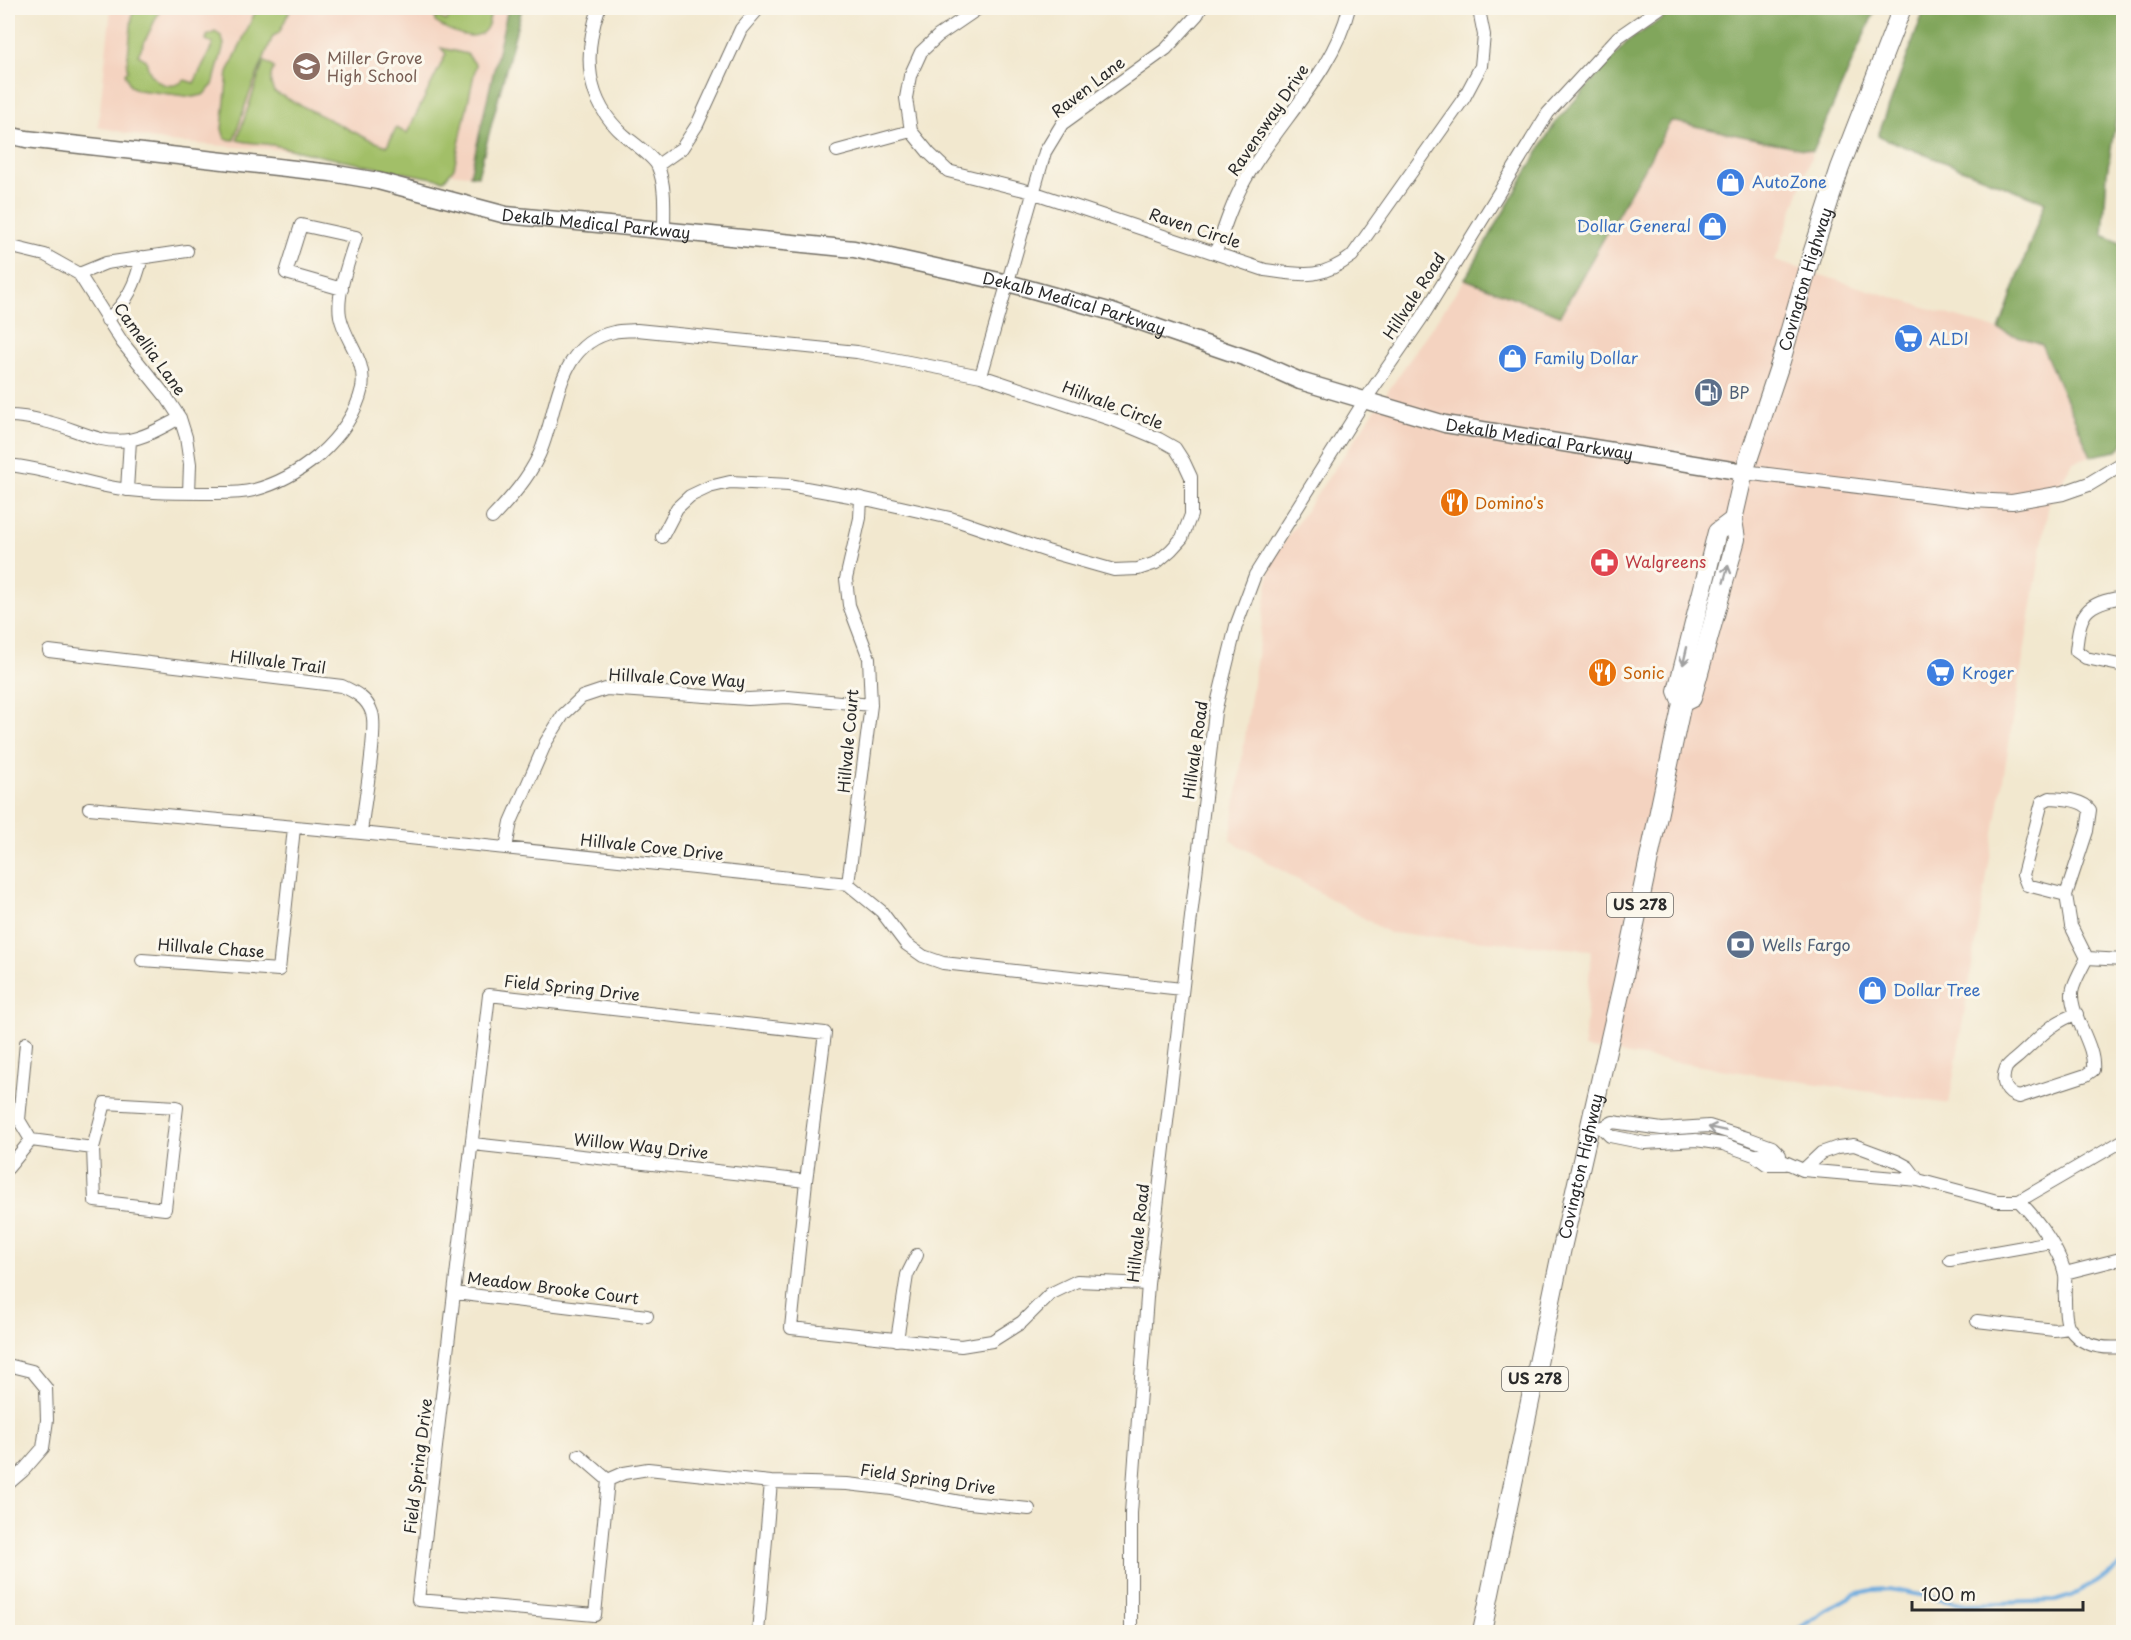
<svg xmlns="http://www.w3.org/2000/svg" width="2131" height="1640" font-family="'Playpen Sans',sans-serif">
<style>
.built{fill:#f4d3c0}
.green{fill:#a2bf67;stroke:#667549;stroke-width:1.5}
.forest{fill:#81a65c;stroke:#566844;stroke-width:1.5}
.lines{fill:none;stroke-linecap:round;stroke-linejoin:round}
.stream{stroke:#6baade;stroke-width:4}
.minor-casing{stroke:#716d64;stroke-width:14}
.tertiary-casing{stroke:#716d64;stroke-width:16}
.secondary-casing{stroke:#716d64;stroke-width:19}
.primary-casing{stroke:#716d64;stroke-width:20}
.minor{stroke:#fff;stroke-width:12}
.tertiary{stroke:#fff;stroke-width:14}
.secondary{stroke:#fff;stroke-width:16}
.primary{stroke:#fff;stroke-width:18}
.oneway{stroke:#a0a0a0}
.labels{text-anchor:middle;stroke-width:6;stroke-linejoin:round;paint-order:stroke}
.shield{fill:#fbf7ec;stroke:#696865;stroke-width:1.5}
.shield-label{font-size:15px;font-weight:bold;fill:#2b2b2b}
.education-label{font-size:16px;fill:#785e54;stroke:#fbf7ec;text-anchor:start}
.street-label{font-size:16px;fill:#2b2b2b;stroke:#fbf7ec}
.shop-label{font-size:16px;fill:#366cbe;stroke:#fbf7ec;text-anchor:start}
.service-label{font-size:16px;fill:#4e5e75;stroke:#fbf7ec;text-anchor:start}
.food-label{font-size:16px;fill:#c56008;stroke:#fbf7ec;text-anchor:start}
.health-label{font-size:16px;fill:#be3a42;stroke:#fbf7ec;text-anchor:start}
</style>
<rect width="100%" height="100%" fill="#fbf7ec"/>
<filter id="ink" filterUnits="userSpaceOnUse"><feTurbulence type="fractalNoise" baseFrequency=".0167" numOctaves="2"/><feDisplacementMap in="SourceGraphic" scale="12" xChannelSelector="R" yChannelSelector="G"/><feConvolveMatrix kernelMatrix="1 2 1 2 8 2 1 2 1" color-interpolation-filters="sRGB"/></filter>
<filter id="wash" filterUnits="userSpaceOnUse"><feTurbulence type="fractalNoise" baseFrequency=".008" numOctaves="4" result="noise"/><feDisplacementMap in="SourceGraphic" scale="24" xChannelSelector="R" yChannelSelector="G"/><feGaussianBlur stdDeviation="1.35" result="paint"/><feColorMatrix in="noise" values="0 0 0 0 0 0 0 0 0 0 0 0 0 0 0 0 0 1.4 0 .05"/><feComposite in="paint" operator="in"/></filter>
<g filter="url(#wash)">
<rect width="100%" height="100%" fill="#f2e8cf"/>
<path class="built" d="M111 8H522L478 176 449 173 415 177 299 151 168 142 98 127Z
M1670 121 1813 151 1775 261 2041 343 2091 456 2073 462 2049 503 1949 1104 1584 1048 1591 950 1389 933 1230 840 1271 561 1465 279 1560 315Z"/>
<path class="green" d="M133 8H161L138 55 146 60C149 80 167 93 185 80L194 83 213 44 206 40 207 36 215 32 221 36 224 44 213 85 203 95 193 97 138 90 130 86 125 73 128 70 127 66Z
M257 8H291L279 33 273 36 247 100 234 140 225 139 222 129 228 72Z
M456 8H491C490 13 490 21 487 27 478 46 447 30 435 22V16L447 21 450 14 453 15Z
M441 48 467 54 476 65 454 168 444 180C389 170 333 160 278 146 264 143 251 144 237 140L264 61 274 68C269 77 270 83 274 92L368 139 387 146 396 128 407 133 446 54Z"/>
<path class="forest" d="M508 8H522L478 176 470 175Z
M1678 8H1876L1813 151 1671 121 1560 315 1465 279 1555 123 1627 42Z
M1925 8H2123V76L2107 173 2103 235 2123 244 2124 443 2117 451 2091 456 2041 344 1999 330 2045 202 1878 136Z"/>
<g class="lines">
<path class="stream" d="M1794 1632 1826 1610 1855 1594 1872 1590 1889 1589 1967 1604 2055 1601 2071 1596 2101 1580 2124 1563"/>
</g>
</g>
<g filter="url(#ink)">
<g class="lines">
<defs>
<path id="minor" d="M599 8C583 54 585 101 624 135 632 142 655 158 658 167 666 186 664 211 664 231
M979 8 938 36 921 52 910 76 906 98 911 131 929 153 948 171 1032 192 1265 270C1303 275 1320 280 1352 256L1464 98 1481 66 1484 35 1479 10 1477 8
M837 151 911 131
M658 165 682 148 697 125 741 29 759 8
M8 246 45 255 79 274 122 342 167 398 180 418 186 437 190 464 189 493
M1216 252C1224 228 1232 203 1245 180 1278 122 1333 73 1349 8
M79 274 106 263 187 251
M107 320C127 303 136 283 142 257
M981 376 1045 152 1062 124 1166 49 1197 15 1201 8
M8 416C20 416 32 418 44 421 73 427 98 445 129 440 147 437 164 426 180 418
M8 465C41 468 72 479 105 486 137 493 171 493 204 493 221 493 238 494 254 490 277 484 300 471 318 456 337 439 356 415 362 388 367 360 345 342 340 316 336 293 350 259 356 237L301 225 286 273 342 289
M127 490 130 440
M492 518C510 499 528 479 539 455 559 411 555 344 614 332 622 330 630 331 637 330L857 352 981 376 1116 421 1159 439 1175 448 1184 462 1191 477V515L1182 538 1171 550 1156 563 1138 569 1114 570 1047 551 950 518 861 498 789 485 730 482 709 487 690 496 677 508 662 537
M2124 597C2084 603 2080 613 2076 651L2086 658 2124 666
M49 651 342 686C355 692 367 698 372 713 378 730 363 810 361 833
M2050 798C2062 799 2082 799 2090 810L2087 831 2066 895 2027 885 2023 875 2042 802Z
M89 808 361 833 848 884 881 911 906 944 923 956 943 963 1182 989
M506 848 511 822 546 742 563 715 582 697 606 689 748 699 788 697 871 705
M848 884 871 705 869 658 849 605 846 579 860 518 861 498
M2066 895 2071 926 2087 958C2082 968 2076 978 2073 988 2066 1011 2096 1043 2093 1070L2086 1075 2019 1097C2006 1094 2000 1082 2006 1068 2009 1063 2016 1059 2020 1055 2037 1040 2054 1020 2077 1014
M2087 958 2124 960
M142 960 279 970 294 828
M105 1103 177 1107 165 1209 95 1201 93 1148Z
M8 1118 19 1120 31 1140
M19 1120 26 1043
M1590 1126 1602 1128 1610 1136 1645 1143 1696 1140 1723 1144 1754 1155 1766 1164H1785
M1602 1128 1613 1122 1662 1129 1709 1126 1750 1139 1772 1147 1780 1155
M473 1144 806 1181
M1754 1155 1762 1153 1769 1155 1803 1170 1918 1180 1997 1201H2019C2036 1218 2061 1251 2065 1275 2066 1282 2064 1290 2065 1298 2065 1306 2065 1323 2070 1329 2082 1347 2104 1349 2124 1347
M8 1168 31 1140 93 1148
M1803 1170 1821 1153 1838 1147 1854 1145 1897 1161 1908 1167 1918 1180
M2019 1201 2124 1140
M1950 1260 2051 1242
M2065 1273 2124 1258
M455 1293 647 1316
M1977 1321 2054 1330 2069 1328
M897 1340 907 1275 917 1255
M8 1365 32 1371 46 1388 47 1420 43 1448 23 1471 8 1484
M579 1455 608 1480 595 1615 418 1600 489 995 825 1033 806 1181 791 1328 961 1346 992 1341 1022 1322 1050 1294 1077 1281 1148 1284
M608 1480 624 1473 648 1469 771 1482 847 1484 892 1489 960 1502 1029 1509
M758 1632 771 1482
M1131 1632V1513L1148 1284 1215 712 1236 626 1255 575 1365 400 1421 319 1548 113 1618 37 1660 8"/>
<path id="tertiary" d="M1744 472 1972 500 2012 502 2063 493 2089 484 2124 463"/>
<g id="secondary">
<path id="s1" d="M8 135 26 139 331 173 378 181 506 215 854 249 1008 283 1112 312 1255 361 1300 381 1445 424 1744 472"/>
</g>
<g id="primary">
<path id="s2" d="M1682 703 1692 698 1736 539 1733 520 1744 472 1781 361 1810 260 1840 168 1902 8"/>
<path id="s3" d="M1482 1632 1562 1248 1623 981 1682 703 1677 691 1717 532 1733 520"/>
</g>
</defs>
<use href="#minor" class="minor-casing"/>
<use href="#tertiary" class="tertiary-casing"/>
<use href="#secondary" class="secondary-casing"/>
<use href="#primary" class="primary-casing"/>
<use href="#minor" class="minor"/>
<use href="#tertiary" class="tertiary"/>
<use href="#secondary" class="secondary"/>
<use href="#primary" class="primary"/>
</g>
<defs><path id="oneway-shaft" d="M-6 0H5M1.5-3L5.5 0L1.5 3" fill="none" stroke-width="1.6" stroke-linecap="round" stroke-linejoin="round" transform="scale(1.5)"/></defs>
<g class="oneway">
<use href="#oneway-shaft" transform="translate(1726 574) rotate(-74)"/>
<use href="#oneway-shaft" transform="translate(1685 656) rotate(103)"/>
<use href="#oneway-shaft" transform="translate(1717 1129) rotate(-168)"/>
</g>
</g>
<defs>
<symbol id="school-disc" viewBox="-11 -11 22 22"><circle r="9.5" fill="#8d6e63" stroke="#fbf7ec"/><path d="M0-5L7-2L0 1L-7-2ZM-4 1L0 2.5L4 1V4Q0 6-4 4Z" fill="#fff"/></symbol>
<symbol id="shop-disc" viewBox="-11 -11 22 22"><circle r="9.5" fill="#3f7fe0" stroke="#fbf7ec"/><path d="M-5-2.5h2.3a2.7 3.5 0 0 1 5.4 0H5L5.5 6h-11ZM-1.5-2.5h3a1.5 2.3 0 0 0-3 0Z" fill="#fff"/></symbol>
<symbol id="supermarket-disc" viewBox="-11 -11 22 22"><circle r="9.5" fill="#3f7fe0" stroke="#fbf7ec"/><path d="M-6-5.5h2.5l.6 2H6L4.5 2H-2.5L-4.4-4H-6ZM-1.5 3.2a1.3 1.3 0 1 0 .1 0ZM3 3.2a1.3 1.3 0 1 0 .1 0Z" fill="#fff"/></symbol>
<symbol id="fuel-disc" viewBox="-11 -11 22 22"><circle r="9.5" fill="#5c6f8a" stroke="#fbf7ec"/><path d="M-5.5-6h7V0h2V4h1.3V-2.5L3-4.5l.8-.8L6-3V5H2.5V1h-1V6h-7ZM-4.2-4.7v3.2H.2V-4.7Z" fill="#fff"/></symbol>
<symbol id="restaurant-disc" viewBox="-11 -11 22 22"><circle r="9.5" fill="#e8710a" stroke="#fbf7ec"/><path d="M-5-6h1v4h1v-4h1v4h1v-4h1v5L-1.5 .5V6h-2V.5L-5-1ZM5-6V6H3V1.5H1.5Q1.5-4 5-6Z" fill="#fff"/></symbol>
<symbol id="pharmacy-disc" viewBox="-11 -11 22 22"><circle r="9.5" fill="#e0444e" stroke="#fbf7ec"/><path d="M-2-6h4v4h4v4h-4v4h-4v-4h-4v-4h4Z" fill="#fff"/></symbol>
<symbol id="bank-disc" viewBox="-11 -11 22 22"><circle r="9.5" fill="#5c6f8a" stroke="#fbf7ec"/><path d="M-6-4H6V4H-6ZM0-2.3a2.3 2.3 0 1 0 0 4.6a2.3 2.3 0 1 0 0-4.6Z" fill="#fff"/></symbol>
</defs>
<g fill-rule="evenodd">
<use href="#school-disc" x="290" y="50" width="33" height="33"/>
<use href="#shop-disc" x="1714" y="166" width="33" height="33"/>
<use href="#shop-disc" x="1696" y="210" width="33" height="33"/>
<use href="#supermarket-disc" x="1892" y="322" width="33" height="33"/>
<use href="#shop-disc" x="1496" y="342" width="33" height="33"/>
<use href="#fuel-disc" x="1692" y="376" width="33" height="33"/>
<use href="#restaurant-disc" x="1438" y="486" width="33" height="33"/>
<use href="#pharmacy-disc" x="1588" y="546" width="33" height="33"/>
<use href="#restaurant-disc" x="1586" y="656" width="33" height="33"/>
<use href="#supermarket-disc" x="1924" y="656" width="33" height="33"/>
<use href="#bank-disc" x="1724" y="928" width="33" height="33"/>
<use href="#shop-disc" x="1856" y="974" width="33" height="33"/>
</g>
<g class="labels">
<g class="shield">
<rect x="1607" y="893" width="66" height="24" rx="4.5"/>
<rect x="1502" y="1367" width="66" height="24" rx="4.5"/>
</g>
<g class="shield-label">
<text x="1640" y="910">US 278</text>
<text x="1535" y="1384">US 278</text>
</g>
<g class="education-label">
<text x="327" y="64">Miller Grove<tspan x="327" dy="18">High School</tspan></text>
</g>
<g class="street-label">
<text transform="translate(1088 87) rotate(-38)" y="6">Raven Lane</text>
<text transform="translate(1268 120) rotate(-56)" y="6">Ravensway Drive</text>
<text dy="6" stroke="none"><textPath href="#s1" startOffset="596">Dekalb Medical Parkway</textPath></text>
<text transform="translate(1195 228) rotate(18)" y="6">Raven Circle</text>
<text dy="6" stroke="none"><textPath href="#s2" startOffset="447">Covington Highway</textPath></text>
<text transform="translate(1414 296) rotate(-57)" y="6">Hillvale Road</text>
<text dy="6" stroke="none"><textPath href="#s1" startOffset="1082">Dekalb Medical Parkway</textPath></text>
<text transform="translate(150 349) rotate(54)" y="6">Camellia Lane</text>
<text transform="translate(1113 405) rotate(21)" y="6">Hillvale Circle</text>
<text dy="6" stroke="none"><textPath href="#s1" startOffset="1568">Dekalb Medical Parkway</textPath></text>
<text transform="translate(278 662) rotate(7)" y="6">Hillvale Trail</text>
<text transform="translate(677 678) rotate(3)" y="6">Hillvale Cove Way</text>
<text transform="translate(848 741) rotate(-85)" y="6">Hillvale Court</text>
<text transform="translate(1195 750) rotate(-82)" y="6">Hillvale Road</text>
<text transform="translate(652 847) rotate(6)" y="6">Hillvale Cove Drive</text>
<text transform="translate(211 948) rotate(4)" y="6">Hillvale Chase</text>
<text transform="translate(572 988) rotate(6)" y="6">Field Spring Drive</text>
<text transform="translate(641 1146) rotate(6)" y="6">Willow Way Drive</text>
<text dy="6" stroke="none"><textPath href="#s3" startOffset="476">Covington Highway</textPath></text>
<text transform="translate(1138 1233) rotate(-84)" y="6">Hillvale Road</text>
<text transform="translate(553 1288) rotate(7)" y="6">Meadow Brooke Court</text>
<text transform="translate(418 1466) rotate(-83)" y="6">Field Spring Drive</text>
<text transform="translate(928 1479) rotate(8)" y="6">Field Spring Drive</text>
</g>
<g class="shop-label">
<text x="1752" y="188">AutoZone</text>
<text x="1691" y="232" text-anchor="end">Dollar General</text>
<text x="1929" y="345">ALDI</text>
<text x="1534" y="364">Family Dollar</text>
<text x="1962" y="679">Kroger</text>
<text x="1893" y="996">Dollar Tree</text>
</g>
<g class="service-label">
<text x="1729" y="399">BP</text>
<text x="1762" y="951">Wells Fargo</text>
</g>
<g class="food-label">
<text x="1475" y="509">Domino's</text>
<text x="1623" y="679">Sonic</text>
</g>
<g class="health-label">
<text x="1625" y="568">Walgreens</text>
</g>
</g>
<rect width="2131" height="1640" fill="none" stroke="#fbf7ec" stroke-width="30"/>
<path d="M1912 1601v9h171v-9" fill="none" stroke="#2b2b2b" stroke-width="3"/>
<text x="1921" y="1601" font-size="18" fill="#2b2b2b" stroke="#fbf7ec" stroke-width="4.5" paint-order="stroke">100 m</text>
</svg>
